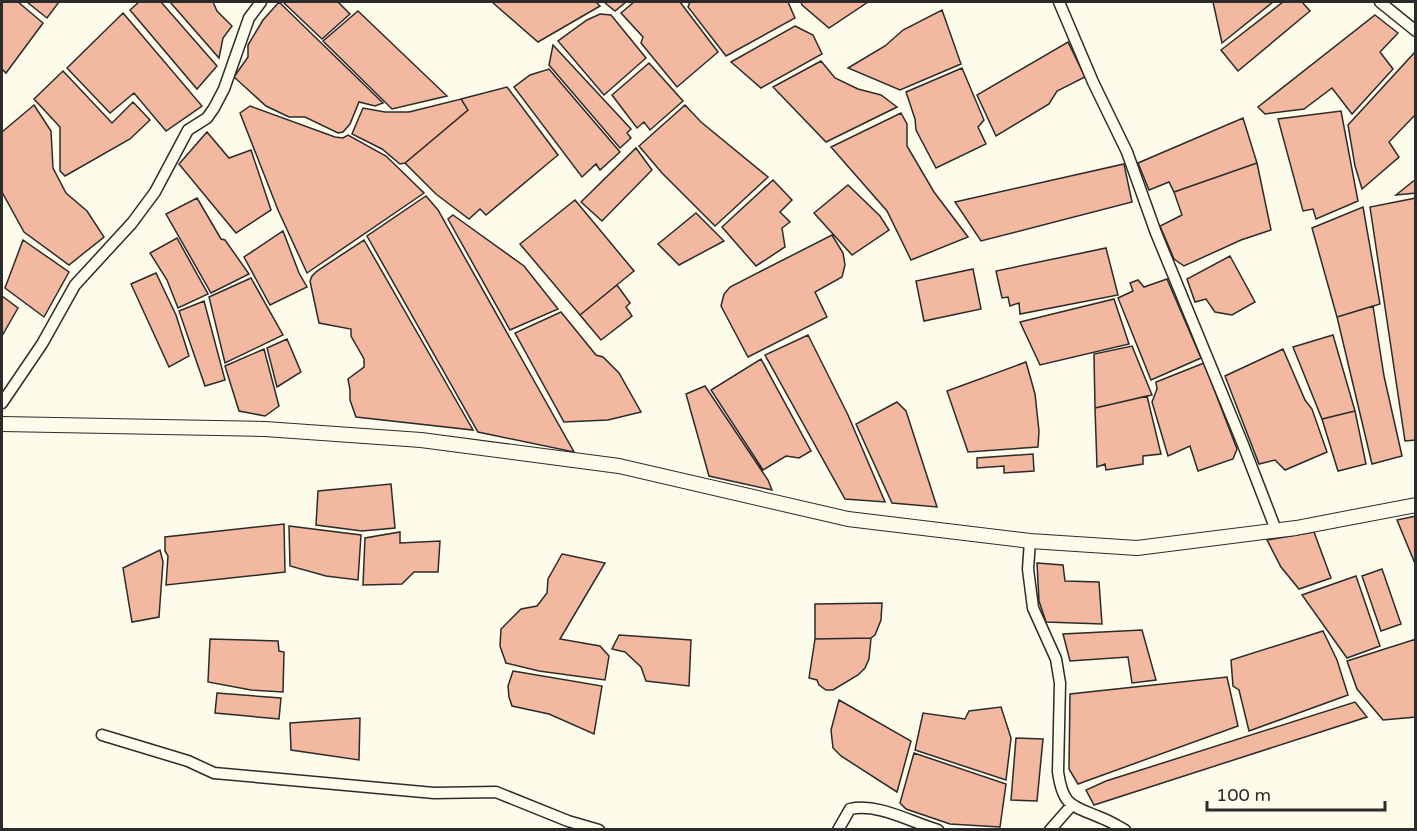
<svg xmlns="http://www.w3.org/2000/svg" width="1417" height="831" font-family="'Varela Round',sans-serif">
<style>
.building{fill:#f2b8a0;stroke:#2b2b2b;stroke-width:1.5}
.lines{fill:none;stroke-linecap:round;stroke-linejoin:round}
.minor-casing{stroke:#2b2b2b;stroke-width:13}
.tertiary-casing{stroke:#2b2b2b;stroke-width:16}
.minor{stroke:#fdfbea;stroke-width:10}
.tertiary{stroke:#fdfbea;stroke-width:14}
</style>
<rect width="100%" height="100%" fill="#fdfbea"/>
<path class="building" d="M3 2H18L43 23 6 73 2 69V4Z
M27 2H59L47 18Z
M139 2H161L217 66 197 89 130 10Z
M170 2H213L217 11 232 26 223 38 219 58Z
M279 2 383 103 375 106 359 102 350 124 343 132 338 133 305 117H289L266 106 234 77 248 57V45L263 20Z
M283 2H338L350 14 322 39Z
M492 2H596L600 6 538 42Z
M604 2H626L615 11Z
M634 2H680L718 52 677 87 641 43 643 37 621 13Z
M690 2H788L795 18 726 56 688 7Z
M801 2H868L829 28 802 5Z
M1213 2H1273L1222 43Z
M1283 2H1302L1310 11 1238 71 1221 50Z
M942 10 961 64 900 90 848 68 885 46 903 30Z
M358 11 447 96 392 109 323 41Z
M123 13 202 106 166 131 134 93 110 113 67 68Z
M600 14 611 15 646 58 604 95 558 41 587 20Z
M1375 15 1398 33 1380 52 1393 69 1352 114 1332 88 1304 109 1265 114 1258 107Z
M795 26 813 35 822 54 761 88 731 62Z
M1068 42 1085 77 1057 91 1049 104 996 136 977 95Z
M553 45 631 129 627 133 631 138 620 148 549 65Z
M1416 51V114L1389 142 1399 157 1362 189 1355 166 1348 125Z
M821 61 835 78 858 89 881 95 897 107 826 142 773 87Z
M649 63 683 101 650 130 644 122 637 128 612 95Z
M962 68 984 120 978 127 986 144 936 168 916 130 915 119 906 92Z
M549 69 620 152 600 170 596 164 582 177 514 87 530 75Z
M63 71 112 123 133 102 150 120 130 139 65 176 60 171V127L34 99Z
M507 87 558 155 486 215 480 209 469 219 436 194 405 163 468 110 461 99Z
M461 99 468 110 405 163 400 164 382 149 352 134 363 108 385 112H409Z
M34 105 51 131 53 168 66 193 87 211 104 237 69 265 24 232 2 192V132Z
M685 105 701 122 768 177 715 226 662 173 639 146Z
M250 106 335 137 343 138 348 135 386 156 424 193 307 273 278 210 240 113Z
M1341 111 1358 201 1316 219 1313 209 1303 211 1278 119Z
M901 113 907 124V146L934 192 968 237 911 260 887 211 831 147Z
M1243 118 1257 163 1174 192 1169 182 1149 190 1138 163Z
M207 132 229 158 251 150 271 210 236 233 179 164Z
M636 148 652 170 602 221 581 202Z
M1257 163 1271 230 1241 240 1184 266 1174 259 1160 226 1182 215 1174 192Z
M1124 164 1132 202 981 241 955 202Z
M1416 179V193L1396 195Z
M773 180 792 200 780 212 790 222 782 228 785 247 756 266 722 227Z
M848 185 880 216 889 230 852 255 814 213Z
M426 196 438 210 574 452 478 432 367 236Z
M197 198 221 239 225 240 249 274 211 293 166 214Z
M1416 198V440L1405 441 1370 207Z
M575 200 634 271 580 315 520 244Z
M1363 207 1380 304 1337 317 1312 228Z
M696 213 724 241 679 265 658 244Z
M453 215 524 266 558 309 510 330 448 219Z
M283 231 299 273 307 287 270 305 244 257Z
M832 235 843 253 845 265 842 277 815 292 827 317 748 357 721 306 724 294 730 287Z
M177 238 208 294 178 308 167 280 150 253Z
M23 240 69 272 44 317 5 288Z
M364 240 473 430 356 417 350 400V390L348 379 364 367V359L351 336V329L319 323 310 281 312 276 317 271Z
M1106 248 1118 295 1020 314 1019 303 1010 306 1008 297 1002 298 996 271Z
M1230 256 1255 302 1232 315 1215 312 1206 299 1195 302 1187 279Z
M973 269 981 309 924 321 916 281Z
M156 273 176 315 189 356 169 367 131 284Z
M251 278 283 335 225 363 209 297Z
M1167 279 1201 358 1151 380 1118 298 1133 291 1130 283 1138 280 1144 287Z
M617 285 630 303 626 307 632 316 601 340 580 315Z
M2 296 18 308 2 336Z
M1114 299 1129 344 1040 365 1020 322Z
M204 301 225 380 205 386 179 311Z
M1373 306 1384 376 1402 456 1372 464 1337 317Z
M561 312 596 355 603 357 619 373 641 412 608 420 564 422 515 333Z
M808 335 848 415 885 502 845 499 765 355Z
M1333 335 1355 411 1322 419 1293 347Z
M287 339 301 372 277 387 267 348Z
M1132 346 1152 395 1095 408 1094 354Z
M264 349 279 406 265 416 239 411 225 366Z
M1283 349 1305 400 1312 409 1327 452 1285 470 1275 460 1259 464 1225 376Z
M761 359 811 451 799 458 786 456 763 470 711 390Z
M1026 362 1035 394 1039 431 1038 447 968 452 947 391Z
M1204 363 1237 449 1233 459 1198 471 1190 446 1168 456 1152 402 1157 389 1156 382Z
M705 386 768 480 772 490 709 476 686 394Z
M1147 396 1161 454 1143 456V464L1106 470 1105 464 1097 467 1095 408Z
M897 402 906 411 937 507 892 503 856 424Z
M1355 411 1366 464 1338 471 1322 419Z
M1033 454 1034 471 1004 473V466L977 468V458Z
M391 484 395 528 362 531 316 525 318 491Z
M1416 516V566L1397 520Z
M284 524 285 572 166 585 168 556 165 551V537Z
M289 526 361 535 358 580 326 576 290 566Z
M400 532V543L440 541 438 572H414L402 584 363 585 365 538Z
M1314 532 1331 578 1299 589 1281 567 1267 540Z
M160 550 163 562 159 617 132 622 123 568Z
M562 554 605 563 560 639 600 646 609 656 605 680 539 671 506 663 500 646 501 629 521 609 537 606 547 593 548 579Z
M1037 563 1063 565 1065 581 1099 582 1102 624 1046 622 1039 601Z
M1382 569 1401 624 1381 631 1362 576Z
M1356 576 1380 646 1347 658 1302 595Z
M882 603 881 620 875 635 871 638 815 639V604Z
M1142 630 1156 680 1132 683 1128 657 1070 661 1063 634Z
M1323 631 1337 660 1348 695 1249 731 1239 690 1233 686 1231 660Z
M619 635 691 640 689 686 646 681 641 667 625 652 612 649Z
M871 638 869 659 865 668 858 675 833 690H826L819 685 817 680 809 678 815 639Z
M210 639 278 641 279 651 284 652 283 692 251 690 208 682Z
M1416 639V717L1383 720 1357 689 1347 661Z
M513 671 602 686 594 734 549 714 512 706 509 697 508 686Z
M1227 677 1238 726 1078 784 1069 769 1070 694Z
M217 693 281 698 279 719 215 713Z
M839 700 911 741 897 792 841 756 833 748 831 730Z
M1355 702 1367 717 1094 805 1086 790 1106 781Z
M1001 707 1011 738 1006 780 915 750 923 713 965 719 969 711Z
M360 718 359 760 291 750 290 723Z
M1016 738 1043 739 1037 801 1011 800Z
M914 753 1006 784 1000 827 950 824 906 809 900 803Z"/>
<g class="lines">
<defs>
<path id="minor" d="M1059 2 1093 82 1127 152 1156 233 1242 442 1276 530
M1380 2 1416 31
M2 403 42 344 75 285 132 223 155 192 188 130 207 118 214 108 224 89 249 18 261 2
M1030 541 1028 569 1033 608 1056 659 1060 683 1058 772C1063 806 1071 805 1099 817 1108 820 1116 825 1125 830
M102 735 188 761 214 773 434 793 496 792 568 821 599 830
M838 830 850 809C879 803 910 822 938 830
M1050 830 1072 805"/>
<path id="tertiary" d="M2 424 265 429 421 440 619 466 848 519 1030 541 1137 548 1296 528 1416 505"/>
</defs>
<use href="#minor" class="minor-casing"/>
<use href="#tertiary" class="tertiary-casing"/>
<use href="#minor" class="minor"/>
<use href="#tertiary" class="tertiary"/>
</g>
<rect width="1417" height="831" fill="none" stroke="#2b2b2b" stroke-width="6"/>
<path d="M1207 801v9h178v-9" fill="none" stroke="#2b2b2b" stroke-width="3"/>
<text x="1216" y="801" font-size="18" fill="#2b2b2b" stroke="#fdfbea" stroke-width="4.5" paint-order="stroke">100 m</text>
</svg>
